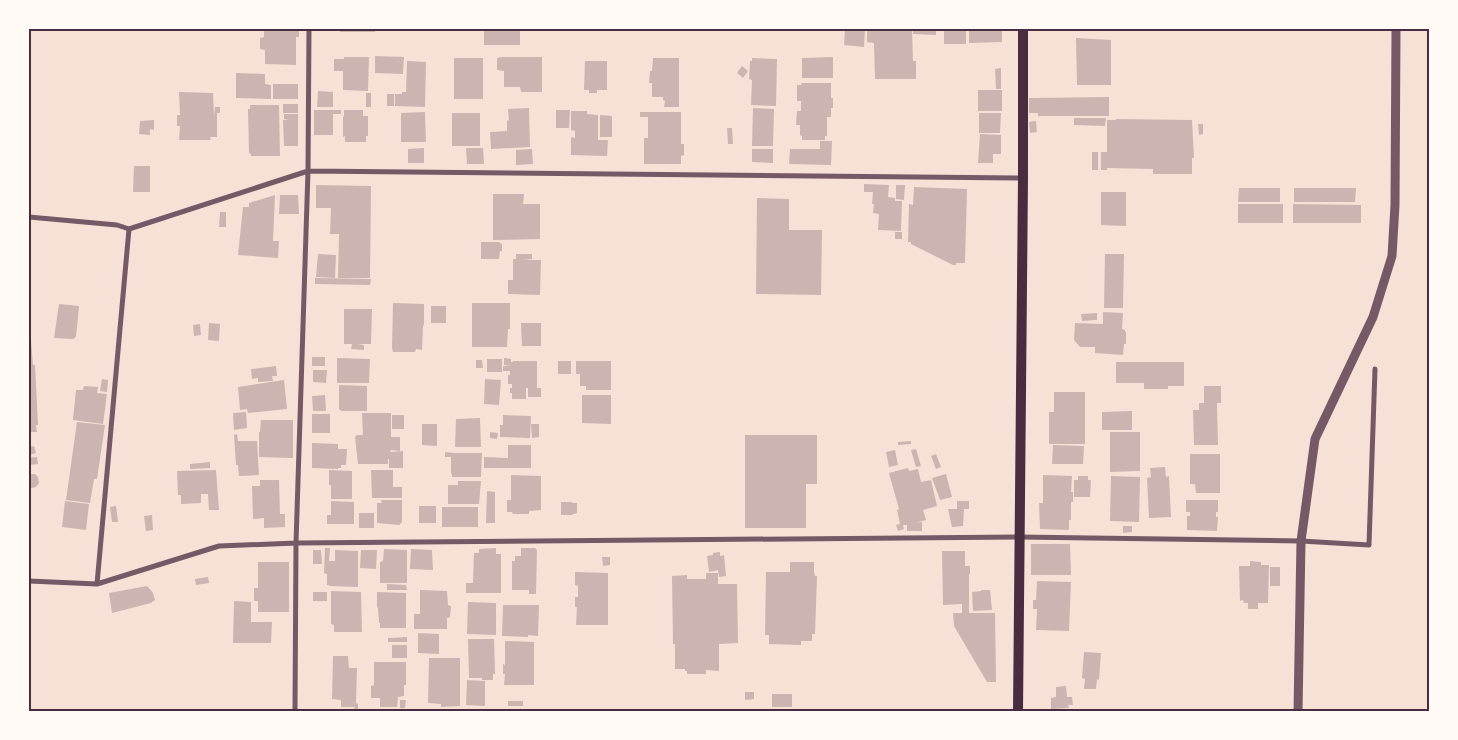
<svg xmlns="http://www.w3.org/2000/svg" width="1458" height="740" font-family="'Titillium Web',sans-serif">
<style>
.building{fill:#ccb4b1}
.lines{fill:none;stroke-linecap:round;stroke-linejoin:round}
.minor{stroke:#755966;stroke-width:5}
.tertiary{stroke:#755966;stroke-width:9}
.secondary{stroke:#4a2c40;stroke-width:10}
.neatline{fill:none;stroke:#4a2c40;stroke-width:2}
</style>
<rect width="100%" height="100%" fill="#f7e1d7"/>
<path class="building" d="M264 29H296V30H299V37H296V65L265 64V50L260 49V38L264 37Z
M340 29H375V32H340Z
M484 29H520V45H484Z
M845 29H865L864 47 844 45Z
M867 29H912L913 61H916V79H875L874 43 867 42Z
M913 29H936V35L913 34Z
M944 29H966V44H944Z
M969 29H1002V42L969 43Z
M1076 38 1111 40V85H1077Z
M375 56 404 57 403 74 375 73Z
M344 57H369L368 91 343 90V71H334V59H344Z
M501 57H542V92H521L520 87H504V71L497 70V58Z
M833 57V78H802V58Z
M454 58H483V99H454Z
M653 58H679V107H664L665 101 663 100V97H652V83H649L650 71H652Z
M752 58 777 59 776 106 751 105 752 80 749 79 750 61H752Z
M407 61 426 62 425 107 395 106V94H402V92H406Z
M585 61H607V90H597V93H589V90H584Z
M742 66 748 71 743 78 737 73Z
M1001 68V89H996L995 69Z
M236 73 265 74V84L271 85V99L236 98Z
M801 83H831V98H833V108H831V117H827V136H825V140H802V136L800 135V125H796L797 111H801V101H797V85H802Z
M273 84H298V99H273Z
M978 90H1002V111H978Z
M318 91 333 92V107H317Z
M179 92 213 93 214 117 215 107H220V113H217V137H210L211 140H179L180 126H177V115H180Z
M366 93H371V107H366Z
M387 94H394V106H387Z
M1109 97V116H1038V113H1029V98Z
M283 104H298V113H283Z
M250 105H279L280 156H251V154L249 153 248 109H250Z
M529 108 530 147 491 149 490 132 507 131V120L509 121 508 109Z
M753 108 774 109 773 146H752Z
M314 110H341V114H333V135H314Z
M344 110H363V116H368V136H366V142H345V136L343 137V117L344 116Z
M556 110H570L569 128H556Z
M571 111H587V114L598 115V140H608L607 156 571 155V137L575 138V131L571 130Z
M425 112 426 142H401V113Z
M640 112H681V144H684V155L681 156V164H644V138H648V117H640Z
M452 113H480V146H452Z
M979 113H1001L1000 133H979Z
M284 114H298V146H284L283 120H289L284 119Z
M600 115 612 116V137H600Z
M1074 118H1106L1105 126 1074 125Z
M1116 119 1192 120 1194 158H1192V174H1153V169L1107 168V170H1101V152H1107V120H1116Z
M154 120V130L150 129V135L139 134 140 121Z
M1036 121 1037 132 1030 133 1029 122Z
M1198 124H1203V134L1199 135Z
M727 128H732L733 144H728Z
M980 134 1001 135V154H993V163H978Z
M820 141H832L831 165 789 164 790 149H820Z
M424 148V163H408V149Z
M466 148H483L484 164H467Z
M532 149 533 164 516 165V150Z
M752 149H773V163L752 162Z
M1092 152H1098V170H1092Z
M134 166H150V192H133Z
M864 184 889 185 888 197 895 198V201H902L901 231 878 230 879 214 873 213 874 204H872L873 192H864Z
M316 185 371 186 370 278H338L339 234H330L331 208H316Z
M896 185H905L904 200 896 199Z
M914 187 967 189 965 263H956V265H953L911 244V242H908L909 204 913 205Z
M1239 188H1280V202H1238Z
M1294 188H1356L1355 202H1294Z
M1101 192H1126V226L1101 225Z
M493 194H524L523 204H540V239L493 240Z
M275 195 273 241H279L278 258 238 255 243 207H249V203Z
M280 195H298L299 214H279Z
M757 198 789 199V230H822L821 295 756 294Z
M1238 204H1283V223H1238Z
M1293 204 1361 205V223H1293Z
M220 212H226V227H219Z
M895 232H902V239H895Z
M481 242H499L500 243 502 244V251H500L499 259H481Z
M318 254 336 255 335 278 316 277Z
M516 254H532V259L524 260H541L540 295 508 294V280H513V259H516Z
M1105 254H1124L1123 308H1104Z
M315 278 371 279 370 285 315 284Z
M393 303 424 304V326L423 325 422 350 416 349 415 352H393L392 348Z
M472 303H510V329H508L507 347H472Z
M59 304 79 306 76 337H75L74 339 54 338Z
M431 306H446V323H431Z
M344 309H372L371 344H357L364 345V350L351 349 352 344H344Z
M1103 312 1123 313 1122 329 1125 330V331L1126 332V344H1124L1123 355 1095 353V347H1080L1074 340 1075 323 1103 324Z
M1097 313V320L1082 321 1081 314Z
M209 323 220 324 219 341 208 340Z
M521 323H541V346H522Z
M200 324 201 335 194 336 193 325Z
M29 340H31L33 365H35L38 425H36L37 432H29Z
M312 357H325V366H312Z
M337 358 370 359 369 383H337Z
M504 358 511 359V362H513V361H537V388H526V399H512V393H510V388H512V384H508V375H510V371H503V366H511L504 365Z
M487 359H502V372H487Z
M476 360H482L483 368H476Z
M558 361H571V374H558Z
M576 361H611V390H586V386H580V374H576Z
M1116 362H1184V386H1168V389H1144V383H1116Z
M276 366 277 376H272L273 381 258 382V378L252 379 251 369Z
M313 370H327L326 383 313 382Z
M102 379 108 380 107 392 100 391Z
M485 379 501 380 499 405 484 404Z
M284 380 287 409 248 413 247 409 240 410 238 387Z
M339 385 367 386V411H341L339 409Z
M84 386 98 387 97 393 107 394 103 424 73 420 76 390H83Z
M1204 386H1221V403H1217L1218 445H1194L1193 410H1199V403H1204Z
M528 388H541V397H528Z
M1054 392H1085V444H1049V412H1054Z
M325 395 326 411H313L312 396Z
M582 395H611V424L582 423Z
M1132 411V430H1102V412Z
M246 412 247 428 234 430 233 413Z
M362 413H391V437H400V451L391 450 390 452 403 451V468H389V459H388V464H358L355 437 357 435H363Z
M312 414H330V433H312Z
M392 415H404V429H392Z
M503 415 531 416 530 438 500 437V425H503Z
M480 418 481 447H455L456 419Z
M261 420H293V458L259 457V432H260Z
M77 422 105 425 97 479H94L90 503 66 500Z
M422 424H437V446L422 445Z
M531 424H539V437L532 438Z
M490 432 498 433 497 439 490 438Z
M1110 432H1140V471L1110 472Z
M237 434 238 441H257L259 475 239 476 238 465H236L234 435Z
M745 435H817V484H806V528H745Z
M911 441V444L898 445V442Z
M312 443 338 444V449H347L346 465H341V468H338V469L312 468Z
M508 445H531V468H484V457L508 458Z
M1053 445 1084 446 1083 464H1052Z
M34 446 36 453 29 455V447Z
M916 449 921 466 916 467 911 450Z
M895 450 898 465 889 467 886 452Z
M445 452 454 453H482L481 477H452V474L451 473V457H445Z
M936 454 941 467 936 469 931 456Z
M1190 454H1220V493H1196L1195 484H1190Z
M37 457 38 464 29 465V458Z
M210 462V468L190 469V464Z
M1165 467 1166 477 1169 476 1171 517 1149 518 1147 478 1151 477 1150 468Z
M908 468 909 471 918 469 921 482 931 480 937 506 923 510 926 520 915 523 922 522V531H907V525H903L904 529 898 531 896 525 900 524 897 510 899 509 889 473Z
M216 470 219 510H209L208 494H201V503L181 504V495H178L177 471Z
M329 470 352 471V499H331V485H329Z
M371 470H393V487H402V498H372Z
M29 474H35L38 477 39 483 36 487 31 488 29 486Z
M946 474 952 497 940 500 932 478Z
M511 475 541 476V510L529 511V514H513L512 512H507V500H511Z
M1043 475 1072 476 1071 492H1073V502H1071V520H1069V530L1040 529 1039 503H1043Z
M1078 476H1088V480H1091L1090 497H1074V480H1078Z
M1111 476 1140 477 1139 522 1110 521Z
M260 480H279L280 514H285V527L264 528V518L253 519 252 486H260Z
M458 481H481L479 504H448V485H458Z
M487 491 495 492V523H486Z
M381 500H402V522L399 525 377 523V503H382Z
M1186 500H1218V512H1216V517H1218L1217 531 1187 530V516H1190V512H1186Z
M65 501 89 504 86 530 62 527Z
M331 501 354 502V524H327V515H331Z
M957 501H969V509H964L963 526 952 527 948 509H957Z
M561 502H572V503H577V513L573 514 572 515H561Z
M116 506 118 522H112L110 507Z
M419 506H436V523H419Z
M442 507H478V527H442Z
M359 513H374V528H359Z
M152 515 153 530 146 531 144 516Z
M1123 526H1132V532L1123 533Z
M1031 544H1070L1071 575H1031Z
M325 548H330L329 561H335V550L358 551V587L329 586V585H327V574L324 573Z
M496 548V554H501V593H466V583H473L474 553H479V549Z
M521 548H535L537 550 536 594H529V590H512V561H515V556H521Z
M384 549 407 550V583H380V562L383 561Z
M411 549 432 550 433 570 410 569Z
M313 550H321L322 564H313Z
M361 550H377L376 569 360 568Z
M942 551H965V566H970V574H969V613H995L996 682H987L954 626 953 613H962V604L943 605Z
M720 552V556L724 555 726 576 719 577 718 570 709 572 707 556 713 555V553Z
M602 557H610V565L603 566Z
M1250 561 1261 562V565H1269L1268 603H1258V609H1248V603H1244L1243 600 1240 601 1239 566H1250Z
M258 562H289V612H258V601H254V588H258Z
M790 562H814V572L815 576H817L815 634H812V641H801V645L769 644V635H765L766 572H790Z
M1270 567H1280V586H1270Z
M575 572 608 573V625H576L577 607H575V597H578V586L575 585Z
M706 573H718V584H737L738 643 719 644V671L706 670V674H687V671H685V669H675V644H673L672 576 687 575V579H706Z
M208 577 209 583 196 585 195 579Z
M1037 581 1071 582 1069 631 1036 630 1037 609H1033V600H1036Z
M387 584 406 585 407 590H387Z
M147 586 153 593 155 600 151 603 112 613 109 593Z
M420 590 447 591 448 605 451 606 450 617 447 618V629H414V614H420Z
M981 590H990L992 610 973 611 972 592 981 591Z
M331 591 361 592 362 632H334V625L331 624Z
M313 592H327V601H313Z
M377 592 406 593V628H380V623H379L378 608 377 607Z
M234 601 251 602V622H272L271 643H233Z
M468 602 496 603V635L467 634Z
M503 605H539L538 636 528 635V637L502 636Z
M418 633 439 634V654L418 653Z
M407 637V642H388V638Z
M468 639H494L495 674H493V680H482V678H469Z
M505 641 534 642V685H504L505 674H503V664L505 665Z
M392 645H407V658H392Z
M1084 652 1101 653 1099 680 1097 679 1096 689H1084L1085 679 1082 678Z
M333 656H348L349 668H357L356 703 358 704V709H354L355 707H341V700L332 699Z
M429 658H460V706L441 707V704L428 703Z
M374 662H406V685H404V696L398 697 397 707H380V698H371V686L374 685Z
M467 680 485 681V706L466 705Z
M1066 686 1067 697H1072L1073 705H1068L1069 708 1051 709V698L1056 697V687Z
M745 692H754V699L745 700Z
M772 694H792V707H772Z
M400 700H406L405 708H400Z
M508 701H523V706H508Z"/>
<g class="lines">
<path class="minor" d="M29 217 117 225 129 229 308 171 1023 178
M29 581 97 584 219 546 296 543 1019 537 1301 541 1369 545 1375 369
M97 584 129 229
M295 711 296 543 308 171 309 29"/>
<path class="tertiary" d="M1298 711 1301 541 1315 439 1373 317 1392 256 1395 205 1396 29"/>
<path class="secondary" d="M1018 711 1023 178V29"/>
</g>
<rect width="1458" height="740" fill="none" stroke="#fffaf5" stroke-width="60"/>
<rect x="30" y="30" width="1398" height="680" class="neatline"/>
</svg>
